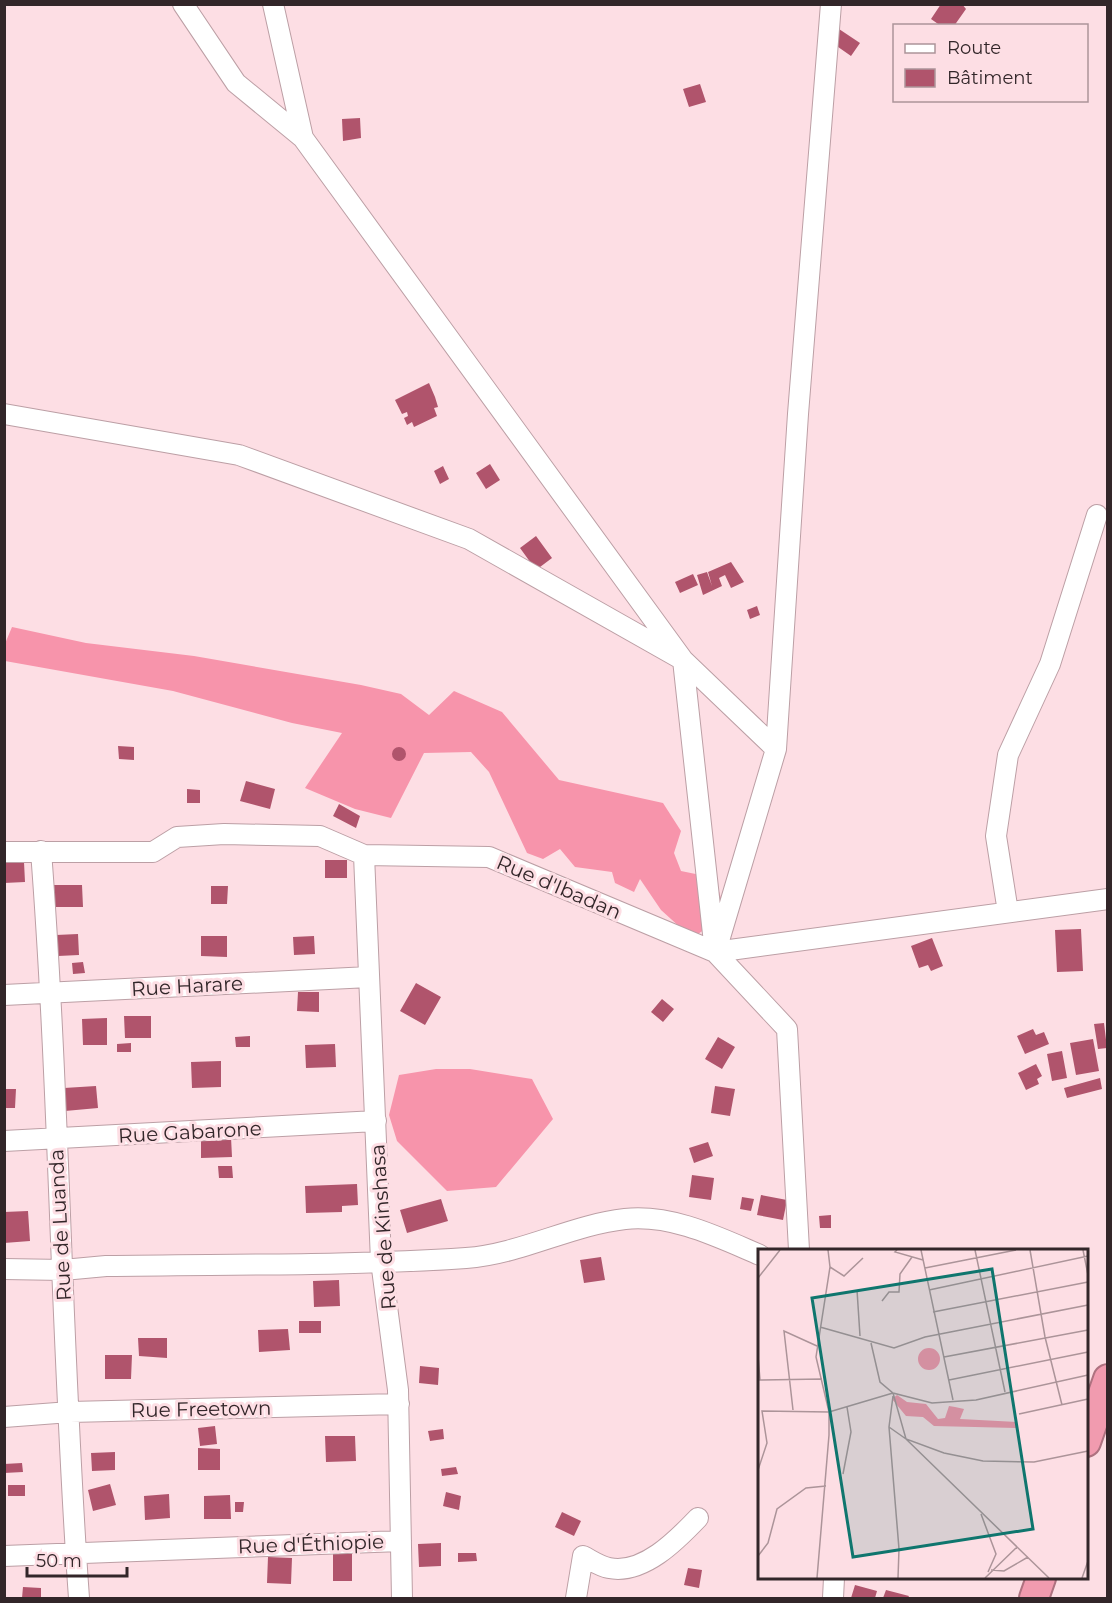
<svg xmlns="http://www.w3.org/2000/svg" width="1112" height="1603" font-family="Montserrat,sans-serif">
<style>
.forest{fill:#f794ab}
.building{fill:#b0546c}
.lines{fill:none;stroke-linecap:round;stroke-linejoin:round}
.minor-casing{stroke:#bc9fa5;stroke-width:22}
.highway-casing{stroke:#ae7280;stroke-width:32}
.minor{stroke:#fff;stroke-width:20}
.highway{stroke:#f19baf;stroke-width:28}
.labels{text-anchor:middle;stroke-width:6;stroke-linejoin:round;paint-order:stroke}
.street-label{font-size:20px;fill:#322629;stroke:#fddee4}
.inset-road{fill:none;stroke:#ac9499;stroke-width:1.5}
.view{fill:#0f766e;fill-opacity:0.15;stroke:#0f766e;stroke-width:3}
.inset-edge{fill:none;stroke:#322629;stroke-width:3}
</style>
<rect width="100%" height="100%" fill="#fddee4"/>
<path class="forest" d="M12 627 86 643 194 656 361 685 401 694 429 715 454 691 502 712 559 780 663 803 681 831 674 853 681 871 715 878 726 915 692 938 661 910 640 879 634 892 615 883 612 872 575 867 560 849 543 859 527 853 489 772 471 752 424 753 391 818 355 809 305 788 342 733 292 723 173 691 5 661 4 646Z
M436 1069H470L532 1079 553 1119 496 1187 447 1191 397 1141 389 1115 399 1075Z"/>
<path class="building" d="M941 4H962L966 9 954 26H941L931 19Z
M836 27 860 43 851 56 831 42Z
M700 84 706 102 689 107 683 89Z
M360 118 361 138 343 141 342 119Z
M429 383 435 397 438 407 434 408 437 416 414 427 412 422 407 425 404 418 408 416 407 412 402 414 395 400Z
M490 464 500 480 486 489 476 473Z
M443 466 449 479 440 484 434 471Z
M536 536 552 558 536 570 520 548Z
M731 562 744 582 731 588 725 575 719 578 722 586 703 595 697 575 707 572 712 586 708 572Z
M693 574 698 585 680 593 675 582Z
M757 606 760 615 750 619 747 610Z
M118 746 134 747V760L119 759Z
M392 754a7 7 0 1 1 14 0a7 7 0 1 1-14 0Z
M246 781 275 789 270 809 240 801Z
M187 789 200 790V803H187Z
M339 804 360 816 356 828 333 816Z
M325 860H347V878H325Z
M24 862 25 882 4 883V863Z
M54 885H82L83 907H55Z
M211 886H228L227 904H211Z
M1081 929 1083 971 1057 972 1055 930Z
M78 934 79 955 58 956 56 935Z
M201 936H227V957L201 956Z
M314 936 315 954 294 955 293 937Z
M932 938 943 966 931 971 928 965 919 968 911 946Z
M83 962 85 973 73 974 72 963Z
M416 983 441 997 425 1025 400 1011Z
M298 992H319V1012L297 1011Z
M662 999 674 1009 663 1022 651 1012Z
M124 1016H151V1038H125Z
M107 1018V1045H83L82 1019Z
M1104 1023 1107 1048 1098 1049 1094 1024Z
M1033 1029 1036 1035 1044 1032 1049 1044 1025 1054 1017 1036Z
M250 1036V1047H236L235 1037Z
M718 1037 735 1047 722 1069 705 1059Z
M1093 1039 1099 1071 1076 1075 1070 1043Z
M131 1043V1052H117V1044Z
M335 1044 336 1067 306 1068 305 1045Z
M1062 1051 1067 1078 1052 1081 1047 1054Z
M221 1061V1087L192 1088 191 1062Z
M1036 1064 1042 1076 1037 1079 1039 1084 1026 1090 1018 1073Z
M1100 1078 1102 1089 1067 1098 1064 1088Z
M96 1086 98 1108 65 1111 64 1088Z
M715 1086 735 1089 730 1116 711 1113Z
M4 1089H16L15 1108H4Z
M231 1137 232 1157 201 1158V1138Z
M708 1142 713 1156 694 1163 689 1148Z
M218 1166H232L233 1178H219Z
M692 1175 714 1178 711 1200 689 1197Z
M357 1184 358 1205 342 1206V1212L306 1213 305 1186Z
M761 1195 787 1200 783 1220 757 1215Z
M742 1197 754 1199 751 1211 740 1209Z
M441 1199 448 1221 407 1233 400 1210Z
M28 1211 30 1241 4 1243V1212Z
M831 1215V1228H820L819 1216Z
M601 1257 605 1280 584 1283 580 1260Z
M339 1280 340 1306 314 1307 313 1281Z
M299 1321H321V1333H299Z
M288 1329 290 1350 259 1352 258 1330Z
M138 1338H167V1358L139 1356Z
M105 1355H132L131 1379H105Z
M420 1366 439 1368 438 1385 419 1383Z
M215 1426 217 1444 200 1446 198 1428Z
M443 1429 444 1439 430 1441 428 1431Z
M325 1436H355L356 1461 326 1462Z
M198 1448 220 1449V1470H198Z
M115 1452V1470L92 1471 91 1453Z
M22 1463 23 1472 4 1473V1464Z
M456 1467 458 1474 442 1476 441 1469Z
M110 1484 116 1505 93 1511 88 1490Z
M8 1485H25V1496H8Z
M446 1492 461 1496 459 1510 443 1506Z
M169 1494 170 1518 145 1520 144 1496Z
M230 1495 231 1519H204V1496Z
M235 1502H244L243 1512H235Z
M562 1512 581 1521 574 1536 555 1527Z
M441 1543V1566L419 1567 418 1544Z
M458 1553H476L477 1561 458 1562Z
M333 1554H352V1581H333Z
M268 1557 292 1558 291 1584 267 1583Z
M688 1568 702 1570 699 1588 684 1585Z
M855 1585 877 1591 875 1598H851Z
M23 1587 41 1588V1598H22Z
M886 1590 909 1596 908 1598H883Z"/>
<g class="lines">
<defs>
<path id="minor" d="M183 4 236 83 303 138 683 660 776 749
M273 4 303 138
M4 414 239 455 469 539 683 660 715 952
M41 851C60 1099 61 1350 79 1598
M4 852H153L177 837 224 834 320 836 364 855 489 857 715 952 787 1029 799 1250
M364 855 381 1261 398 1390 402 1598
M1008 912 996 836 1008 755 1050 664 1097 515
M718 944 776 749 798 414 831 4
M715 952 1108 899
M4 995 369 977
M4 1141 376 1121
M4 1269 63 1270 106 1266C226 1264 347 1266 466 1258 521 1254 571 1225 625 1219 672 1214 718 1237 760 1255
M4 1417 70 1412 399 1404
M4 1556 401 1541
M576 1598 583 1556C591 1560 599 1566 609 1568 643 1575 677 1540 698 1518
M833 1598 834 1578"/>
<path id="highway" d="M1086 1442 1108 1379
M1034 1598 1041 1578"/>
</defs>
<use href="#minor" class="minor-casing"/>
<use href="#highway" class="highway-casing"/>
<use href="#minor" class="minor"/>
<use href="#highway" class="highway"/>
</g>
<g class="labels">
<g class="street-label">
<text transform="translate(559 887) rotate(23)" y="7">Rue d'Ibadan</text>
<text transform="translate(187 986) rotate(-3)" y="7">Rue Harare</text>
<text transform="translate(190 1132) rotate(-3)" y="7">Rue Gabarone</text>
<text transform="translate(60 1225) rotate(-93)" y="7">Rue de Luanda</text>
<text transform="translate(383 1227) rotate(-94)" y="7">Rue de Kinshasa</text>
<text transform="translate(201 1409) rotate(-1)" y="7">Rue Freetown</text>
<text transform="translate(311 1544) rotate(-2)" y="7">Rue d'Éthiopie</text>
</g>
</g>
<g transform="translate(758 1249)">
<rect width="330" height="330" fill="#fddee4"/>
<path d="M160 110a11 11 0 1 1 22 0a11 11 0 1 1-22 0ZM139 146 149 153 168 155 180 170 187 169 191 157 197 158 206 160 202 170 259 173 258 179 176 177 165 168 148 167 134 150Z" fill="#f794ab"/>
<path class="inset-road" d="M139 1 137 3 165 11M163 1 195 151M217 1 247 143M272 1 287 88 304 156M325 1 330 26M72 18 86 27 105 9M167 19 258 1M0 29 22 1M99 41 102 87M171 41 330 7M124 52 131 43H141L142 25 154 8M175 63 330 33M62 78 136 99 167 88 330 56M113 94 122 133 135 144 174 154 218 151 330 126M0 107 2 131M186 108 330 81M0 131 64 130M191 131 330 103M135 144 148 190 186 204 225 212 276 213 330 202M135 147 131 178 141 300 140 329M35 161 26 82 59 97M261 165 330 150M131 178 148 190 291 329M0 221 9 194 4 162 71 163 135 144M85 225 93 183 89 158M223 265 238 305 230 323M0 307 10 294 19 260 48 239 68 237M233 321 246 322 270 308M59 329 71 186V163L58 108 72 18 70 1M227 329 259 298M324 329 330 312"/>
<path class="view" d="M234 20 275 280 95 308 54 49Z"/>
<rect width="330" height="330" class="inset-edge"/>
</g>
<rect width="1112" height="1603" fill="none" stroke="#322629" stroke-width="12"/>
<rect x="893" y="24" width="195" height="78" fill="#fddee4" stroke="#ac9499" stroke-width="1.5"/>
<rect x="905" y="44" width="30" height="9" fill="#ffffff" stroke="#ac9499" stroke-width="1.5"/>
<text x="947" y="54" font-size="18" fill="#322629">Route</text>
<rect x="905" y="69" width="30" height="18" fill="#b0546c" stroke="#ac9499" stroke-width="1.5"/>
<text x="947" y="84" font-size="18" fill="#322629">Bâtiment</text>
<path d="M27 1567v9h100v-9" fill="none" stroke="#322629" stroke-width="3"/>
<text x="36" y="1567" font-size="18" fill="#322629" stroke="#fddee4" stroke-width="4.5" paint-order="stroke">50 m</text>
</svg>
